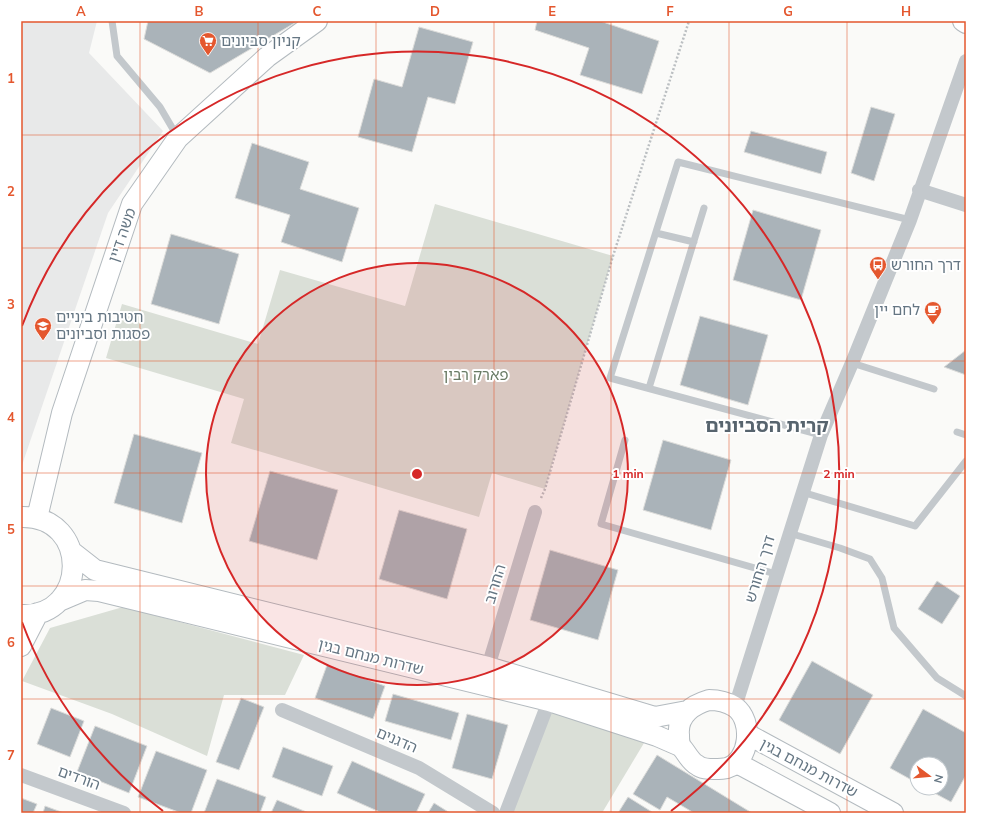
<svg xmlns="http://www.w3.org/2000/svg" width="987" height="834" font-family="Mulish,'Noto Sans Hebrew',sans-serif">
<style>
.built{fill:#e8e9e9}
.green{fill:#dadfd7}
.building{fill:#aab3b9;stroke:#dcdcda}
.lines{fill:none;stroke-linecap:round;stroke-linejoin:round}
.secondary-casing{stroke:#b3babf;stroke-width:22}
.path{stroke:#bbbfc2;stroke-width:2.5;stroke-dasharray:2 2;stroke-linecap:butt}
.lane{stroke:#c3c8cc;stroke-width:7}
.street{stroke:#c3c8cc;stroke-width:14}
.secondary{stroke:#fff;stroke-width:20}
.grid{fill:none;stroke:#e4572e;stroke-width:1;stroke-opacity:0.55}
.ring{fill:none;stroke:#d62828;stroke-width:2}
.labels{text-anchor:middle;stroke-width:4;stroke-linejoin:round;paint-order:stroke}
.poi-label{font-size:15px;fill:#657683;stroke:#fff;text-anchor:start}
.street-label{font-size:15px;fill:#657683;stroke:#fff}
.park-label{font-size:15px;fill:#687a64;stroke:#fff}
.district-label{font-size:19px;font-weight:bold;fill:#57646e;stroke:#fff}
.centre{fill:#d62828;stroke:#fff;stroke-width:2}
.ring-label{font-size:12px;text-anchor:middle;font-weight:bold;fill:#d62828;stroke:#fff;stroke-width:4;stroke-linejoin:round;paint-order:stroke}
.neatline{fill:none;stroke:#e4572e;stroke-width:1.5}
.grid-label{font-size:13px;text-anchor:middle;font-weight:bold;fill:#e4572e}
</style>
<rect width="100%" height="100%" fill="#fafaf8"/>
<path class="built" d="M21 21H97L89 53 163 131 108 213 21 468Z"/>
<path class="green" d="M435 204 613 256 545 489 492 473 479 517 231 443 244 399 106 358 122 304 258 344 280 270 405 306Z
M123 607 304 655 285 695H224L207 756 112 714 22 681 50 628Z
M552 705 644 743 602 813H515L512 811Z"/>
<path class="building" d="M148 21H298L210 73 144 39Z
M537 21H600L659 41 642 94 580 75 589 48 535 30Z
M419 27 473 42 455 104 428 97 412 152 358 137 374 79 402 87Z
M871 107 895 114 874 181 851 173Z
M751 131 827 152 821 174 744 152Z
M252 143 309 162 300 189 359 208 342 262 281 242 290 215 235 198Z
M753 210 821 230 801 300 733 280Z
M171 234 239 254 219 324 151 304Z
M700 316 768 335 748 405 680 385Z
M966 350V375L944 367Z
M134 434 202 453 182 523 114 503Z
M663 440 731 460 711 530 643 510Z
M270 471 338 490 317 560 249 541Z
M399 510 467 529 447 599 379 579Z
M550 550 618 570 598 640 530 620Z
M937 581 960 596 942 624 918 609Z
M812 661 873 695 840 754 779 720Z
M327 665 385 686 373 719 315 698Z
M393 694 459 713 451 740 385 721Z
M241 698 264 707 239 770 216 762Z
M51 708 84 721 70 757 37 744Z
M923 709 966 733V775L951 802 925 788H941V764H917V783L890 768Z
M467 714 508 725 492 779 452 768Z
M95 726 147 746 129 793 77 772Z
M283 747 333 766 322 796 272 777Z
M156 751 207 770 191 813H181L138 797Z
M657 755 752 813H694L667 797 660 810 633 794Z
M352 761 425 794 416 813H382L337 793Z
M217 779 266 797 260 813H204Z
M628 797 652 812 651 813H618Z
M21 798 37 804 33 813H21Z
M277 800 309 813H271Z
M434 803 450 813H428Z
M45 806 64 813H43Z"/>
<g class="lines">
<defs>
<path id="secondary" d="M963 21 966 23
M21 517C91 515 89 618 21 615
M37 518 62 413 132 204 178 138 267 57 317 21
M72 552 95 570 488 667 655 717 687 711
M59 601 85 590 99 591 549 701 657 736 680 746
M21 646 38 613
M709 700C719 700 727 702 735 707 754 721 750 761 727 768 723 769 718 769 714 769 708 769 702 769 697 765 691 762 687 754 683 749 679 745 679 741 679 735 677 715 692 705 709 700Z
M747 734 893 813
M737 763 830 813"/>
</defs>
<use href="#secondary" class="secondary-casing"/>
<path class="path" d="M541 498 545 489 613 256 689 21"/>
<path class="lane" d="M112 21 117 56 160 107 177 136
M656 233 694 242
M852 363 934 389
M649 388 704 208
M957 432 966 435
M821 435 610 378 678 162 910 220
M625 440 601 524 776 574
M802 492 915 526 966 461
M789 533 840 548 870 559 882 578 894 628 937 678 966 696"/>
<path class="street" d="M919 190 966 205
M488 667 535 512
M735 707 821 435 852 363 910 220 966 61
M282 710 419 768 493 813
M21 775 124 813
M506 813 549 701"/>
<use href="#secondary" class="secondary"/>
</g>
<path class="grid" d="M140 21V813M258 21V813M376 21V813M494 21V813M611 21V813M729 21V813M847 21V813M21 135H966M21 248H966M21 361H966M21 473H966M21 586H966M21 699H966"/>
<circle cx="417" cy="474" r="211" fill="#d62828" fill-opacity=".12"/>
<g class="ring">
<circle cx="417" cy="474" r="211"/>
<path d="M163 811A422 422 0 0 1 22 622M22 326A422 422 0 1 1 671 811"/>
</g>
<defs>
<symbol id="supermarket-pin" viewBox="-11 -11 22 30"><path d="M0 17L-7.5 6A9.5 9.5 0 1 1 7.5 6Z" fill="#e4572e" stroke="#fff"/><path d="M-6-5.5h2.5l.6 2H6L4.5 2H-2.5L-4.4-4H-6ZM-1.5 3.2a1.3 1.3 0 1 0 .1 0ZM3 3.2a1.3 1.3 0 1 0 .1 0Z" fill="#fff"/></symbol>
<symbol id="bus-pin" viewBox="-11 -11 22 30"><path d="M0 17L-7.5 6A9.5 9.5 0 1 1 7.5 6Z" fill="#e4572e" stroke="#fff"/><path d="M-5-6H5V4H4V6H2V4H-2V6H-4V4H-5ZM-3.5-4V0h7V-4ZM-3.5 1.2v1.5H-2V1.2ZM2 1.2v1.5H3.5V1.2Z" fill="#fff"/></symbol>
<symbol id="cafe-pin" viewBox="-11 -11 22 30"><path d="M0 17L-7.5 6A9.5 9.5 0 1 1 7.5 6Z" fill="#e4572e" stroke="#fff"/><path d="M-5.5-4.5H6V0H3Q3 3.5 0 3.5H-2.5Q-5.5 3.5-5.5 0ZM3-3.2v2h1.7v-2ZM-6 4.5H4V6H-6Z" fill="#fff"/></symbol>
<symbol id="school-pin" viewBox="-11 -11 22 30"><path d="M0 17L-7.5 6A9.5 9.5 0 1 1 7.5 6Z" fill="#e4572e" stroke="#fff"/><path d="M0-5L7-2L0 1L-7-2ZM-4 1L0 2.5L4 1V4Q0 6-4 4Z" fill="#fff"/></symbol>
</defs>
<g fill-rule="evenodd">
<use href="#supermarket-pin" x="198" y="31" width="20" height="27"/>
<use href="#bus-pin" x="868" y="255" width="20" height="27"/>
<use href="#cafe-pin" x="923" y="300" width="20" height="27"/>
<use href="#school-pin" x="33" y="316" width="20" height="27"/>
</g>
<g class="labels">
<g class="poi-label">
<text x="221" y="46">קניון סביונים</text>
<text x="891" y="270">דרך החורש</text>
<text x="920" y="315" text-anchor="end">לחם יין</text>
<text x="56" y="322">חטיבות ביניים<tspan x="56" dy="17">פסגות וסביונים</tspan></text>
</g>
<g class="street-label">
<text transform="translate(122 235) rotate(-71)" y="5">משה דיין</text>
<text transform="translate(760 569) rotate(-73)" y="5">דרך החורש</text>
<text transform="translate(495 584) rotate(-73)" y="5">החרוב</text>
<text transform="translate(371 657) rotate(14)" y="5">שדרות מנחם בגין</text>
<text transform="translate(397 740) rotate(23)" y="5">הדגנים</text>
<text transform="translate(809 768) rotate(28)" y="5">שדרות מנחם בגין</text>
<text transform="translate(79 778) rotate(20)" y="5">הורדים</text>
</g>
<g class="park-label">
<text x="476" y="380">פארק רבין</text>
</g>
<g class="district-label">
<text x="767" y="432">קרית הסביונים</text>
</g>
</g>
<circle cx="417" cy="474" r="6" class="centre"/>
<g class="ring-label">
<text x="628" y="478">1 min</text>
<text x="839" y="478">2 min</text>
</g>
<rect width="987" height="834" fill="none" stroke="#ffffff" stroke-width="44"/>
<g transform="translate(929 776) rotate(106)"><circle r="19" fill="#ffffff" stroke="#c1c8cd"/>
<path d="M0-3L7 15L0 10L-7 15Z" fill="#e4572e"/>
<text y="-6" font-size="11" font-weight="bold" text-anchor="middle" fill="#657683">N</text>
</g>
<rect x="22" y="22" width="943" height="790" class="neatline"/>
<g class="grid-label">
<text x="81" y="16">A</text>
<text x="199" y="16">B</text>
<text x="317" y="16">C</text>
<text x="435" y="16">D</text>
<text x="552" y="16">E</text>
<text x="670" y="16">F</text>
<text x="788" y="16">G</text>
<text x="906" y="16">H</text>
<text x="11" y="83">1</text>
<text x="11" y="196">2</text>
<text x="11" y="309">3</text>
<text x="11" y="422">4</text>
<text x="11" y="534">5</text>
<text x="11" y="647">6</text>
<text x="11" y="760">7</text>
</g>
</svg>
